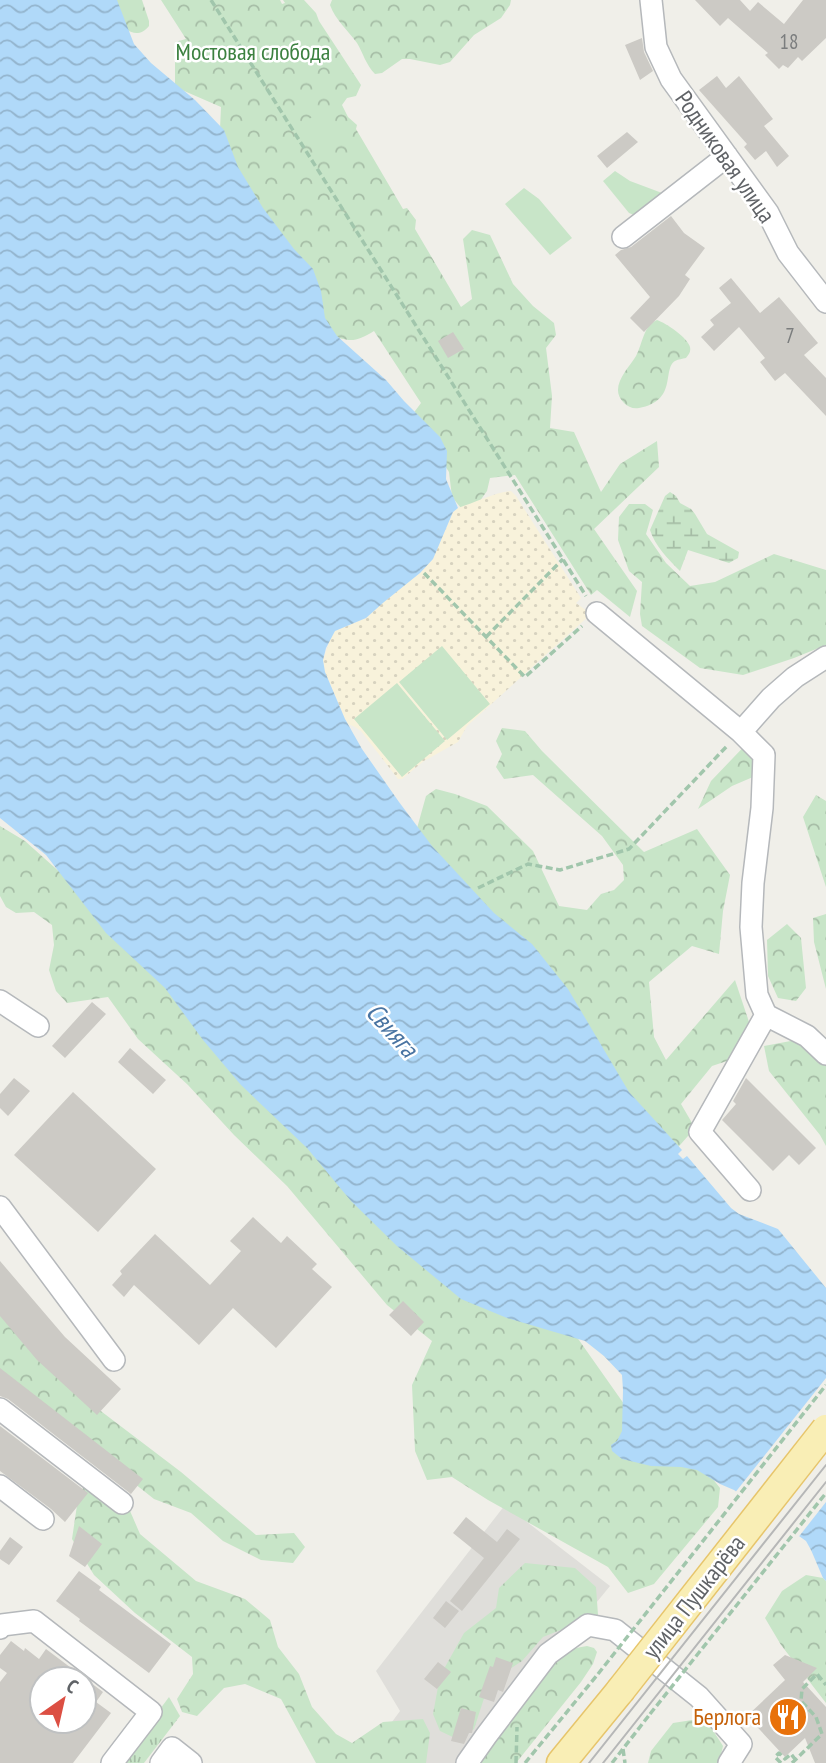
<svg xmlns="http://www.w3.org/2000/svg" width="826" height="1763" font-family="'PT Sans Narrow',sans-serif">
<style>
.industrial{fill:#dfdeda}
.grass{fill:url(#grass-tufts)}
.forest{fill:url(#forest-crowns)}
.wetland{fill:url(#wetland-marsh)}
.sand{fill:url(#sand-dots)}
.garden{fill:#c8e5c8}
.water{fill:url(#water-waves)}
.pier{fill:#f0efe9}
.building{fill:#cccac5;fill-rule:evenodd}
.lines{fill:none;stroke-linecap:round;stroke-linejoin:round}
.minor-casing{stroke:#b5b8bb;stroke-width:24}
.major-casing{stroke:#e7c56b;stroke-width:31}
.path{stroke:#a1c6ac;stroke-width:3.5;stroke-dasharray:7 3.5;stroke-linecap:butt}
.minor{stroke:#fff;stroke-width:21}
.major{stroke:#f9eeb5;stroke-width:28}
.tram{stroke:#b6b7b7;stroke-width:2}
.major-bridge-casing{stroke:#e7c56b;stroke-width:31;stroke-linecap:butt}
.path-bridge{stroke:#a1c6ac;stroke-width:3.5;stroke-dasharray:7 3.5;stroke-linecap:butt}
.major-bridge{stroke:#f9eeb5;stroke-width:28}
.labels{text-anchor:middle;stroke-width:5;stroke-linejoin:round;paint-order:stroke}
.number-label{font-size:21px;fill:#7b7d7e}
.park-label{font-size:24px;fill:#3c8140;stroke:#fff}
.street-label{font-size:24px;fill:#606367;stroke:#fff}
.food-label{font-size:24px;fill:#c56008;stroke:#fff;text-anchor:end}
.water-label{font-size:26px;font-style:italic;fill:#4974a2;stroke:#fff}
</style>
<defs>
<pattern id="grass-tufts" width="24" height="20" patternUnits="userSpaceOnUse" patternTransform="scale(1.75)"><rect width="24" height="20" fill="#c8e5c8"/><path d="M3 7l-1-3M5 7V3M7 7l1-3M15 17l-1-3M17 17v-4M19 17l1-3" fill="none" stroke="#a6bda6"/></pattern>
<pattern id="forest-crowns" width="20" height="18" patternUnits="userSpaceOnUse" patternTransform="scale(1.75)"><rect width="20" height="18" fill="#c8e5c8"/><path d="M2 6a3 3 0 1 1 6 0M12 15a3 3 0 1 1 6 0" fill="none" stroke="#a6bda6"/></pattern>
<pattern id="wetland-marsh" width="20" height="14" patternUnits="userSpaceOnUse" patternTransform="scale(1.75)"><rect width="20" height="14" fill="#c8e5c8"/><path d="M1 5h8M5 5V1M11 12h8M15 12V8" fill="none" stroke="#a6bda6"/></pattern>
<pattern id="sand-dots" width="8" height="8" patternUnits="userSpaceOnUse" patternTransform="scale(1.75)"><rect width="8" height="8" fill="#f8f2db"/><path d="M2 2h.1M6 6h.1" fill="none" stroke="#d7d2bf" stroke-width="1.8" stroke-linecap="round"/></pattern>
<pattern id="water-waves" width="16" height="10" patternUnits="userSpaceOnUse" patternTransform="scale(1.75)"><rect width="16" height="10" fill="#b0d9f9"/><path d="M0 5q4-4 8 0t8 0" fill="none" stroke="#93b4cd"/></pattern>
</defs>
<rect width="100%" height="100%" fill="#f0efe9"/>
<path class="industrial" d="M505 1505 610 1586 465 1763H362L400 1711 376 1671Z"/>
<path class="grass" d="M169 1697 180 1716 144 1763H120Z"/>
<path class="forest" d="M102 0H142L149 21V26C131 48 112 13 102 0Z
M161 0H280L282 4 285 3 283 0H304L316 13 319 21 361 85 356 96 347 98 342 105 348 117 357 125 356 129 403 209 407 208 416 220 415 229 461 307 472 299 463 239 472 230 490 235 513 284 533 306 554 323 556 335 546 348 552 396 550 428 574 432 601 492 620 464 657 441 659 467 594 529 637 591 630 617 597 590 591 595 515 475 490 478 487 491 477 505 461 508 452 497 449 472 412 415 421 403 374 331C355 343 349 342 328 334L219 152 221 107 175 87V42L186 39Z
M332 0H511L510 5 501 18 474 35 450 62 440 65 410 59H402L382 73 375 74C366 65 363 53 357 43 347 29 336 21 330 5Z
M657 320C666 323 688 338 690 347 691 352 689 354 686 358 682 359 679 359 675 361 662 369 678 401 639 408 633 409 628 407 624 403 608 388 628 369 636 356 643 343 643 326 657 320Z
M629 504H645L653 510 646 534 666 563 690 586 715 582 774 554 826 570V645L794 658 743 675 700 668 642 626 640 614 642 582 629 571 618 540 619 517Z
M502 728 525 731 542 751 644 852 697 829 730 875 723 911 719 954 692 946 649 982 654 1037 666 1060 735 980 750 1025 730 1060 712 1066 681 1104 695 1128 666 1161 414 839 426 796 436 789 455 794 487 806 533 851 559 906 587 910 601 894 614 890 624 880 623 865 602 836 533 775 504 779 496 767 502 754 496 741Z
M755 735 753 777 732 786 698 809 711 781Z
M816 795 826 801V887L803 817Z
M0 826 25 841 574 1333 667 1465 704 1468 720 1488 718 1507 654 1584 628 1593 608 1567 488 1500 452 1477 427 1480 415 1451 412 1385 432 1341 387 1305 287 1186 234 1135 188 1085 138 1039 108 997 67 1003 56 991 49 970 54 945 52 925 34 912 16 913 6 907 0 896Z
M826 914V989L814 942 813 918Z
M787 924 801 938 806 988 796 1001 778 998 768 976 767 940Z
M796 1040 826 1058V1146L820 1135 769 1071 764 1046Z
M0 1308 60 1380 181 1472 256 1535 294 1533 305 1547 293 1563 261 1560 223 1541 191 1513 154 1499 0 1377Z
M93 1479 127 1504 140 1534 196 1581 245 1599 270 1620 278 1647 299 1674 312 1707 336 1734 352 1743 383 1722 423 1719 430 1733 426 1763H316L281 1699 245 1684 224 1688 197 1716 182 1712 177 1699 193 1674 192 1657 135 1613 94 1575 72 1539 79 1492Z
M525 1563 575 1568 596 1587 598 1615 543 1637 522 1661 489 1683 474 1729 459 1740 440 1731 433 1714 440 1676 464 1633 496 1608 499 1588Z
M806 1575 823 1578 826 1581V1703L781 1645 765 1618 782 1591Z
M587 1646 594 1648 597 1652 593 1664 581 1682 516 1763H473L525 1699C551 1677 547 1651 587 1646Z
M705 1718 723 1746 719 1763H648L651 1751 673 1723Z"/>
<path class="wetland" d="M670 492 676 496 680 503 691 509 695 514 707 534 739 552 738 558 729 563 688 550 680 571C668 559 655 546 650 530L665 496Z"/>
<path class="sand" d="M511 491 516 496 581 598 576 603 591 614 467 726 458 742 424 761 402 779H398L361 731 355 727 348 724 345 719 325 672 323 660 331 637 335 631 366 618 383 602 420 573 433 559 453 512 458 508C474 503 496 492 511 491Z"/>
<path class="garden" d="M319 113 337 143 317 155 299 125Z
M615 171 630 181 662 193 639 217 629 213 603 181Z
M524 188 539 199 572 238 550 255 505 204Z
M442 646 490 704 447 740 399 682Z
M397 683 445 741 402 777 354 719Z"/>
<path class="water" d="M0 0H117L134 44 151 63 195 100 224 130 238 167 263 208 294 249 313 269 321 291 325 318 337 336 386 380 404 401 440 437 447 451 446 479 458 508 453 512 433 559 420 573 384 602 366 618 335 631 326 648 323 660 325 672 345 719 362 749 399 802 432 846 494 913 532 944 568 989 629 1092 682 1150 678 1154 683 1159 687 1156 731 1208 739 1214 778 1229 826 1288V1581L823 1578 811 1550 806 1541 734 1490 720 1484 697 1470 681 1467 651 1466 622 1459 612 1451 611 1445 617 1441 622 1431 623 1390 622 1375 604 1356 585 1341 507 1318 461 1299 397 1246 351 1201 307 1148 241 1085 203 1040 165 988 106 933 46 855 0 818Z"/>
<path class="pier" d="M826 1378V1502L797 1539 734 1494Z"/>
<path class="building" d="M695 0H740L750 11 758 2 784 24 803 0H826V38L802 61 798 57 788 68 783 65 779 69 765 55 768 53 728 18 720 26Z
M642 38 644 52 653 71 640 80 625 45Z
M717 76 726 88 739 76 773 119 764 126 789 156 777 167 766 151 755 160 744 147 747 144 699 90Z
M627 132 638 142 607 168 597 156Z
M671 216 684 233 705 248 685 275 690 279 679 296 644 332 630 318 650 297 615 255 621 250 631 247Z
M731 278 760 313 779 297 818 343 804 355 826 378V416L785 373 775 381 760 362 765 358 739 327 714 351 701 337 714 325 710 320 731 303 719 288Z
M453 332 464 349 448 358 438 341Z
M92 1002 106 1014 65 1058 52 1046Z
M130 1048 166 1080 153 1094 118 1062Z
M14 1078 30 1091 8 1116 0 1108V1094Z
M746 1078 816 1148 799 1165 789 1155 773 1171 722 1120 736 1104 733 1101Z
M73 1092 156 1169 98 1232 14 1155Z
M253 1217 281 1243 287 1236 317 1264 312 1269 332 1287 276 1348 233 1308 199 1345 134 1285 124 1297 112 1285 122 1274 120 1271 155 1234 210 1285 241 1251 230 1241Z
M0 1261 65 1337 121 1389 97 1415 37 1360 0 1316Z
M403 1301 424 1322 411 1336 389 1315Z
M0 1368 143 1479 131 1494 8 1399 0 1396Z
M0 1426 88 1493 65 1522 51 1509 0 1471Z
M466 1517 497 1542 507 1529 520 1539 462 1611 450 1601 484 1558 453 1533Z
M79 1526 102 1544 85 1567 69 1556Z
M10 1537 23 1547 9 1565 0 1559V1551Z
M79 1571 101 1587 99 1590 171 1644 149 1673 79 1621 80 1619 56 1601Z
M446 1601 459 1611 445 1628 433 1618Z
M11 1641 24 1651 25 1648 39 1659 46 1649 103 1692 96 1702 111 1713 73 1763H0V1682L7 1673 0 1668V1655ZM42 1679H84V1721H42Z
M785 1655 817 1668 803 1682 826 1707V1763H815L805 1738 785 1757 747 1716 785 1680 773 1665Z
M496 1657 513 1663 503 1692 498 1690 494 1702 479 1697 490 1666 493 1667Z
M438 1662 451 1672 437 1689 424 1679Z
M461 1708 476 1712 472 1733H469L464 1744 451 1741Z"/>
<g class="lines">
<defs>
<path id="minor" d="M651 0 656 47 671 79 768 213 788 253 826 302
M623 237 727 156
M597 613 741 732 764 755 762 808 753 883 751 927 757 995 766 1015 807 1036 826 1054
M741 732 771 698 795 677 826 657
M0 1001 38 1026
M750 1190 700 1132 766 1015
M0 1207 114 1360
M0 1409 122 1503
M0 1486 43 1519
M0 1628 2 1625 34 1621 151 1712 112 1763
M161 1763 172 1748 191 1763
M467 1763 486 1736 548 1654 588 1625 615 1630 699 1697 741 1744 729 1763"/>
<path id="major" d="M561 1763 620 1691"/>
</defs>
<use href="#minor" class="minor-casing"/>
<use href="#major" class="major-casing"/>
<path class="path" d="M211 0 586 596
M424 573 525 677 582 626
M486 637 563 559
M478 888 528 864 560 870 629 849 727 746
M623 1749 625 1763
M516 1763 517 1727
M525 1763 598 1674
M612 1763 650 1714
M781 1763 775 1757 779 1753 785 1759 791 1754 795 1759
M792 1763 822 1734 816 1717 801 1701 802 1689 817 1674 826 1685"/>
<use href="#minor" class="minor"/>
<use href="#major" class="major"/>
<path class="tram" d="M589 1763 826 1465
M603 1763 826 1482"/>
<defs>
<path id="major-bridge" d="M620 1691 826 1429"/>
</defs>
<use href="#major-bridge" class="major-bridge-casing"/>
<path class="path-bridge" d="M598 1674 826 1385
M650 1714 826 1493"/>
<use href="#major-bridge" class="major-bridge"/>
</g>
<defs>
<symbol id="restaurant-disc" viewBox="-11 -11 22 22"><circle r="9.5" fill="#e8710a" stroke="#fff"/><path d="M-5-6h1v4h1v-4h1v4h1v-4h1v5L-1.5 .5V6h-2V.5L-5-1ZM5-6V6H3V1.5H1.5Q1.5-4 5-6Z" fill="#fff"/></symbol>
</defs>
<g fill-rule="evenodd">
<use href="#restaurant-disc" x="766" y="1695" width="44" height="44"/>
</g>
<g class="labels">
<g class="number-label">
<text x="789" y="49">18</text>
<text x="790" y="343">7</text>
</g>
<g class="park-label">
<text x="253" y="60">Мостовая слобода</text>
</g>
<g class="street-label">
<text transform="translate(725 157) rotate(55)" y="8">Родниковая улица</text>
<text transform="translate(694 1597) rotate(-52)" y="8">улица Пушкарёва</text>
</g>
<g class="food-label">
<text x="761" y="1725">Берлога</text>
</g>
<g class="water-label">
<text transform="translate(392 1030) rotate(48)" y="9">Свияга</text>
</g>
</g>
<g transform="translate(63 1700) rotate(34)"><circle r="33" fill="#ffffff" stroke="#bfc1c2" stroke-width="2"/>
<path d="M0-5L12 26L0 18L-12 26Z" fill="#dc4f43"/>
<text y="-10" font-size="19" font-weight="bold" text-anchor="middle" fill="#606367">С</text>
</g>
</svg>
